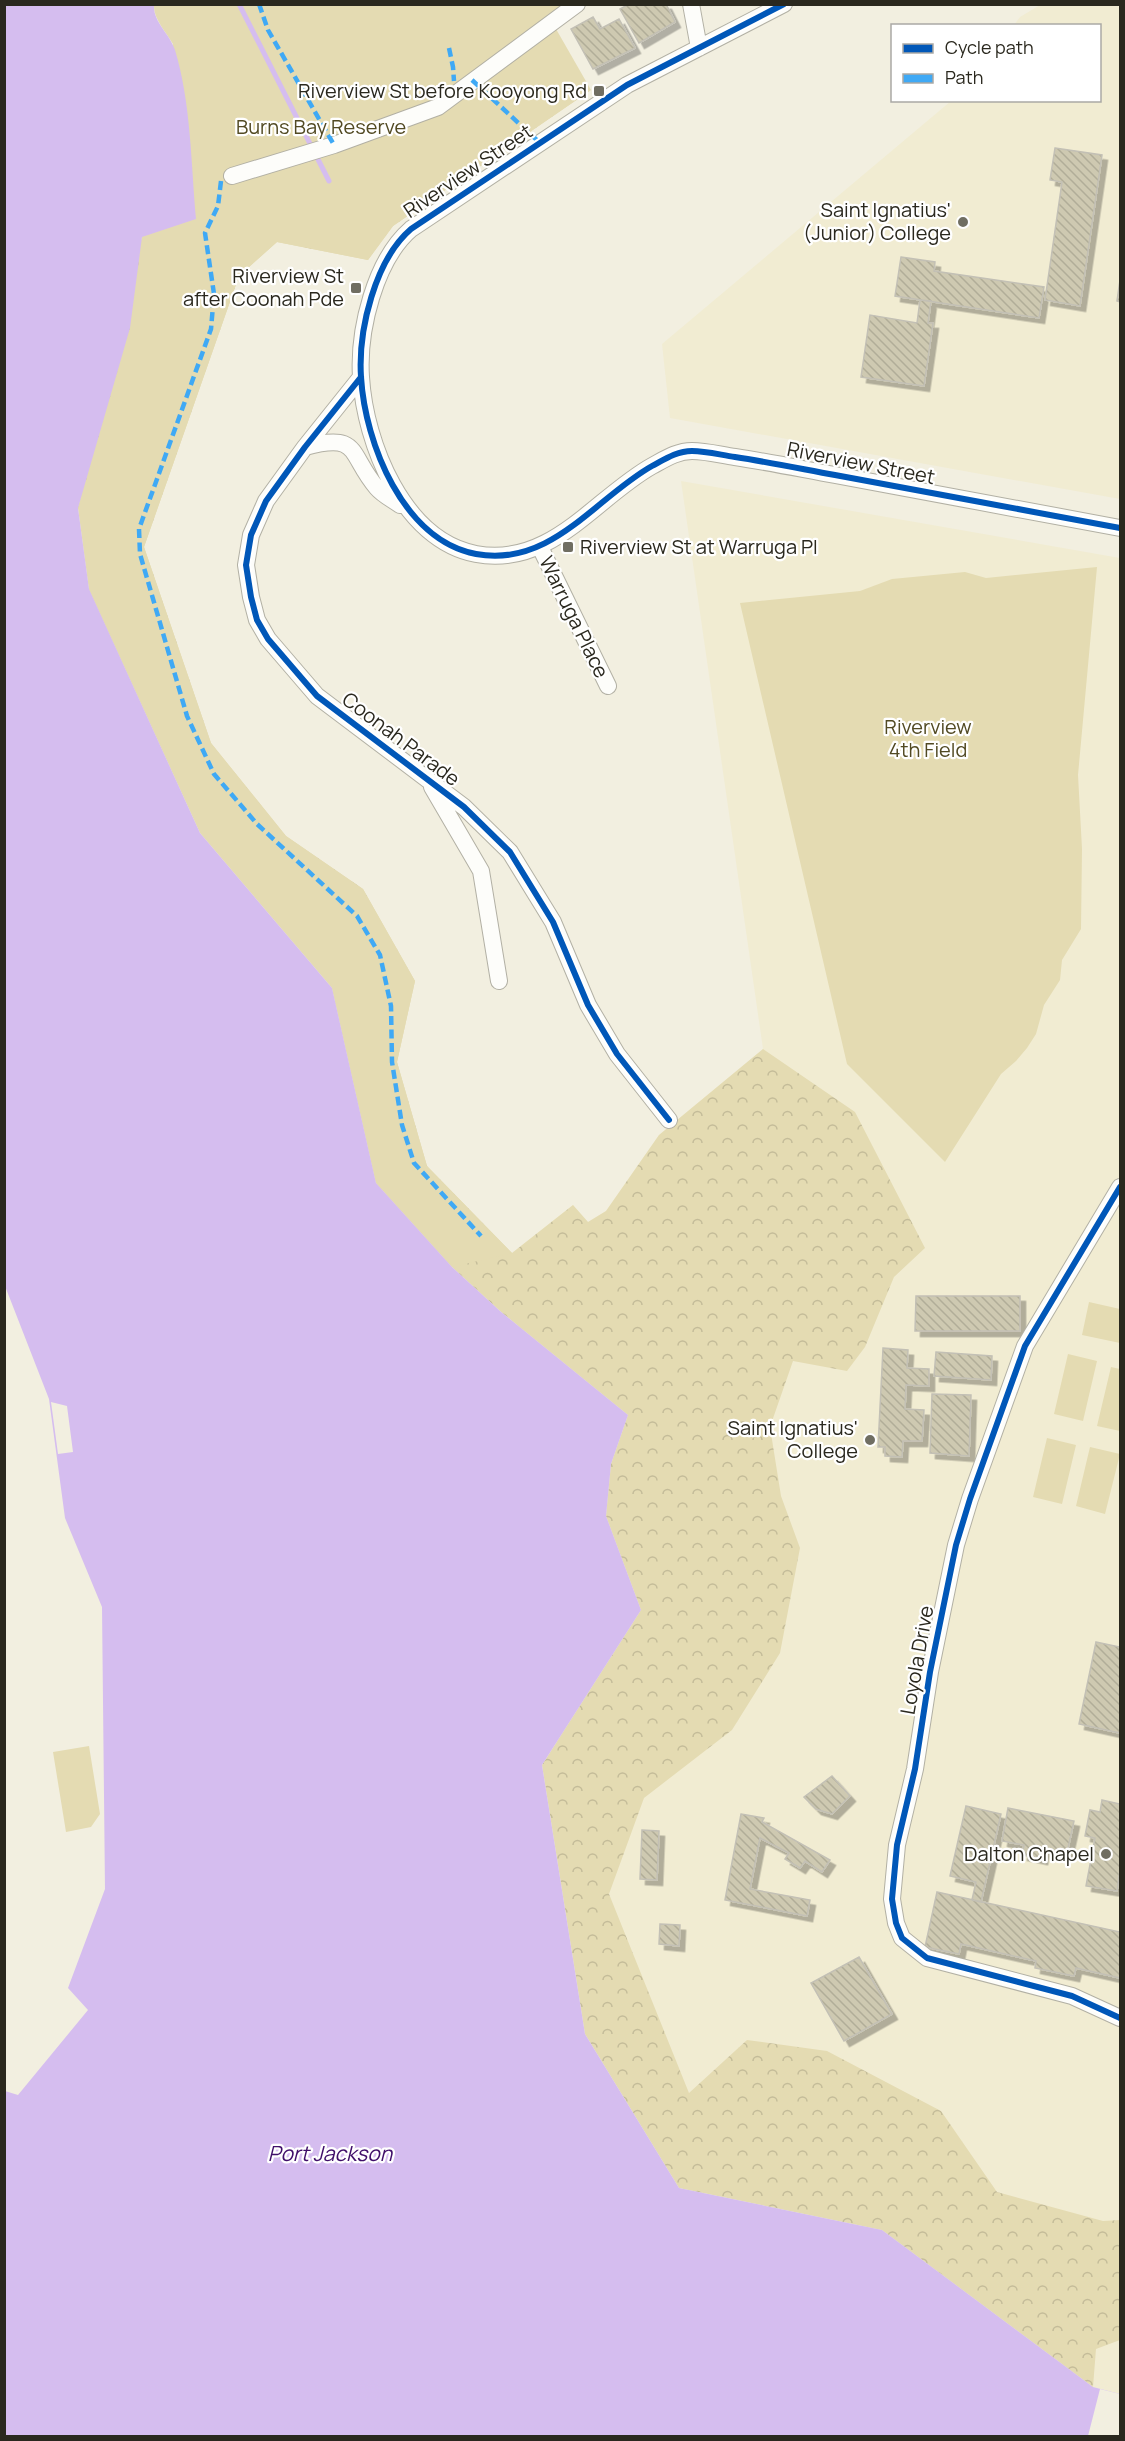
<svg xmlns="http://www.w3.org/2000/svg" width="1125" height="2441" font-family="Manrope,sans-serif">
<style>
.built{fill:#f1ecd2}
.forest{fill:url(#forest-crowns)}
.park{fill:#e4dbb2}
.water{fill:#d5bdef}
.pier{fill:#f2efe0}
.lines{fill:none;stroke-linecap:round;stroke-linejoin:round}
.stream{stroke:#d5bdef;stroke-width:5}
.building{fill:url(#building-back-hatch);stroke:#c3c0b5;stroke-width:1.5;filter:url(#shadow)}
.minor-casing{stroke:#b2b0a4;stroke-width:18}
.minor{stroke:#fdfdfa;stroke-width:16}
.quiet{stroke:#3fa9f5;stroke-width:4.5;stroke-dasharray:9 4.5;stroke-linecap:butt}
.cycleway-casing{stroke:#fff;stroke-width:10}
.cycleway{stroke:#0057b8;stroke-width:6}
.poi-dot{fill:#706e62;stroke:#fff;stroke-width:2}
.labels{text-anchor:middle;stroke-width:4.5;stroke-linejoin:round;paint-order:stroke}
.poi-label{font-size:20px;fill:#2a281e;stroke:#fff;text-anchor:end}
.park-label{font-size:20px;fill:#524a23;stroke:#fff}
.street-label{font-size:20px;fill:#2a281e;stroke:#fff}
.water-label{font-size:21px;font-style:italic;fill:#400f6a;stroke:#fff}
</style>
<defs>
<pattern id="forest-crowns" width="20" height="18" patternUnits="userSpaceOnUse" patternTransform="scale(1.5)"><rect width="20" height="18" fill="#e4dbb2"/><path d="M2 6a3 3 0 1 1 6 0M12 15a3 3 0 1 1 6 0" fill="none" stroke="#c4bc99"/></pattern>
<pattern id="building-back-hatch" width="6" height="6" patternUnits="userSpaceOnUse" patternTransform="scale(1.5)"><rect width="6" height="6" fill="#cec9b1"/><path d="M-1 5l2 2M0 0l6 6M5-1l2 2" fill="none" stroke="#b1ad98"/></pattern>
<filter id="shadow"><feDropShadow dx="5.5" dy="5.5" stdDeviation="0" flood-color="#0004"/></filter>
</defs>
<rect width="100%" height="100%" fill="#f2efe0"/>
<path class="built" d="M1040 5H1120V499L670 418 662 344 951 101 1100 100V26L1014 25 1020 17Z
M681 481 1120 558V2394L1093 2387 585 2034 512 1253 573 1205 588 1222 606 1211 659 1135 763 1049Z"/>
<path class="forest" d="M591 90 393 226 368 260 277 242 239 276 144 547 211 743 286 836 363 889 415 981 397 1062 427 1166 512 1253 573 1205 588 1222 606 1211 659 1135 763 1049 855 1112 925 1248 894 1277 865 1347 847 1371 793 1361 770 1427 781 1496 800 1548 780 1653 732 1730 644 1798 609 1894 689 2093 747 2040 827 2051 941 2111 997 2192 1103 2221 1120 2220V2340L1096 2349 1093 2387 882 2230 679 2188 585 2034 542 1765 641 1610 606 1516 611 1464 628 1415 500 1311 452 1267 376 1183 332 988 78 508 142 237Z"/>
<path class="park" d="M154 5H562L548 15 591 90 393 226 368 260 277 242 239 276 144 547 211 743 286 836 363 889 415 981 397 1062 427 1166 512 1253 452 1267 376 1183 332 988 200 833 89 590 78 508 130 328 142 237 173 44C166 32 153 18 154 5Z
M1097 567 1078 775 1082 849 1081 929 1062 960 1060 980 1044 1005 1036 1034 1027 1048 1016 1061 1001 1074 945 1162 847 1064 740 603 860 591 892 579 965 572 986 578Z
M1089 1302 1120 1309V1343L1082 1335Z
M1068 1354 1097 1361 1083 1421 1054 1414Z
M1111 1367 1120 1369V1431L1097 1426Z
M1047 1438 1076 1445 1062 1504 1033 1497Z
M1090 1447 1120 1454 1105 1514 1076 1506Z
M89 1746 100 1814 91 1827 66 1832 53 1752Z"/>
<path class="water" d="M5 5H154C153 22 170 34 175 50 191 103 191 163 196 219L142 237 130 328 78 508 89 589 200 833 332 988 376 1183 452 1267 500 1311 628 1415 611 1464 606 1516 641 1610 542 1765 585 2034 679 2188 882 2230 1093 2387 1120 2394V2436H5V2091L18 2095 88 2010 68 1988 105 1889 102 1607 65 1518 49 1399 5 1286Z"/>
<path class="pier" d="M51 1402 67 1406 73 1452 58 1454Z
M1100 2389 1120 2394V2436H1088Z"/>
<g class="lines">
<path class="stream" d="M239 4 329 181"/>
</g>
<path class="building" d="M629 4H666L675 22 639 43 620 9Z
M593 17 600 29 619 19 635 48 593 69 571 29Z
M1055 148 1102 155 1080 306 1045 300 1062 182 1050 180Z
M901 257 935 262 934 271 1044 287 1039 318 895 296Z
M1120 280V302L1117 301Z
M920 300 931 301 928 323H933L924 386 861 377 870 315 917 323Z
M916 1296H1020V1331H915Z
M883 1348 908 1350 907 1368 929 1369V1386L906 1385 905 1409 924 1410 922 1441H903L902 1457 885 1456V1447H878Z
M936 1352 992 1356 991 1380 934 1376Z
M932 1394 971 1395 969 1456 930 1453Z
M1096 1642 1120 1647V1733L1079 1724Z
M832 1776 850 1796 832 1814 816 1809 804 1797Z
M1102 1800 1120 1804V1870L1117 1891 1086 1886 1095 1838 1085 1836 1090 1810 1100 1812Z
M966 1806 1001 1814 981 1902 972 1900 976 1882 950 1876Z
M1008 1808 1074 1821 1067 1853 1044 1848 1042 1859 1022 1855 1024 1845 1002 1841Z
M741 1814 764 1818 762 1822 830 1860 822 1872 805 1861 800 1868 785 1859 789 1853 760 1838 750 1889 810 1900 807 1916 725 1900Z
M642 1830 659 1831 657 1880 640 1879Z
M937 1892 1120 1932V1978L1076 1968 1074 1976 1035 1968 1036 1961 961 1944 959 1954 925 1947Z
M660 1924 680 1925 679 1946 659 1944Z
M859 1957 892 2014 844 2041 811 1983Z"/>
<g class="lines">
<defs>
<path id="minor" d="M691 4 699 48
M784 4 627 85 411 229C375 260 358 330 361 377 365 443 403 540 476 554 551 568 595 498 652 466 665 459 677 451 692 451 706 451 721 455 735 457 768 462 802 469 835 475 930 493 1025 510 1120 528
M232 176 334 145 438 107 577 4
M361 377 305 447 266 501 251 535 246 565 251 597 257 620 268 639 317 696 464 807 510 852 553 922 588 1005 617 1054 669 1120
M305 447C361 432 348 454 377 488 383 495 393 500 400 505
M540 547 608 686
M432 787 481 871 499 981
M1120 1187 1025 1346 970 1499 956 1545 930 1672 915 1769 897 1845 892 1899 896 1923 902 1938 927 1958 1072 1996 1120 2018"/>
</defs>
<use href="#minor" class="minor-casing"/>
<use href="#minor" class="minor"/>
<path class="quiet" d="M259 4 268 30 334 145
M449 48 453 67 454 81
M472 80 539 142
M221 181 218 206 205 233 214 294 211 329 139 529 140 554 187 716 214 774 257 824 357 916 380 955 391 1006 392 1062 402 1125 414 1163 481 1236"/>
<defs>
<path id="cycleway" d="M784 4 627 85 411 229C375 260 358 330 361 377 365 443 403 540 476 554 551 568 595 498 652 466 665 459 677 451 692 451 706 451 721 455 735 457 768 462 802 469 835 475 930 493 1025 510 1120 528
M361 377 305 447 266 501 251 535 246 565 251 597 257 620 268 639 317 696 464 807 510 852 553 922 588 1005 617 1054 669 1120
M1120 1187 1025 1346 970 1499 956 1545 930 1672 915 1769 897 1845 892 1899 896 1923 902 1938 927 1958 1072 1996 1120 2018"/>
</defs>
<use href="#cycleway" class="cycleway-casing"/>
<use href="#cycleway" class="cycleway"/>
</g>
<g class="poi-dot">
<rect x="593" y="85" width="12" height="12" rx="3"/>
<circle cx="963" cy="222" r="6"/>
<rect x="350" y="282" width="12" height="12" rx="3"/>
<rect x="562" y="541" width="12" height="12" rx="3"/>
<circle cx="870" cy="1440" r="6"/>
<circle cx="1106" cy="1854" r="6"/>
</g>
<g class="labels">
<g class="poi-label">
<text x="587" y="98">Riverview St before Kooyong Rd</text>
<text x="951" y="217">Saint Ignatius'<tspan x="951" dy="23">(Junior) College</tspan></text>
<text x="344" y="283">Riverview St<tspan x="344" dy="23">after Coonah Pde</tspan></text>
<text x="580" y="554" text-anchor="start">Riverview St at Warruga Pl</text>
<text x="858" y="1435">Saint Ignatius'<tspan x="858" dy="23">College</tspan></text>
<text x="1094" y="1861">Dalton Chapel</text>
</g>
<g class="park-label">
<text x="321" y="134">Burns Bay Reserve</text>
<text x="928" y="734">Riverview<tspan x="928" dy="23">4th Field</tspan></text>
</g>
<g class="street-label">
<text transform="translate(468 171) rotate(-34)" y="7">Riverview Street</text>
<text transform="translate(861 463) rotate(11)" y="7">Riverview Street</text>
<text transform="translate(574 617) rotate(64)" y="7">Warruga Place</text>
<text transform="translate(401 739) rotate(37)" y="7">Coonah Parade</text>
<text transform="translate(917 1660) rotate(-80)" y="7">Loyola Drive</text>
</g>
<g class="water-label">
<text x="330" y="2161">Port Jackson</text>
</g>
</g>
<rect width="1125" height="2441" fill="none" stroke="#2a281e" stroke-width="12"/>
<rect x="891" y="24" width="210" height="78" fill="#ffffff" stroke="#aaa9a5" stroke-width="1.5"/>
<rect x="903" y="44" width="30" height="9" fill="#0057b8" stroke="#aaa9a5" stroke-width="1.5"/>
<text x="945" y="54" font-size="18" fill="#2a281e">Cycle path</text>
<rect x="903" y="74" width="30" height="9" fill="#3fa9f5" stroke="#aaa9a5" stroke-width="1.5"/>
<text x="945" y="84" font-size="18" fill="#2a281e">Path</text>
</svg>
